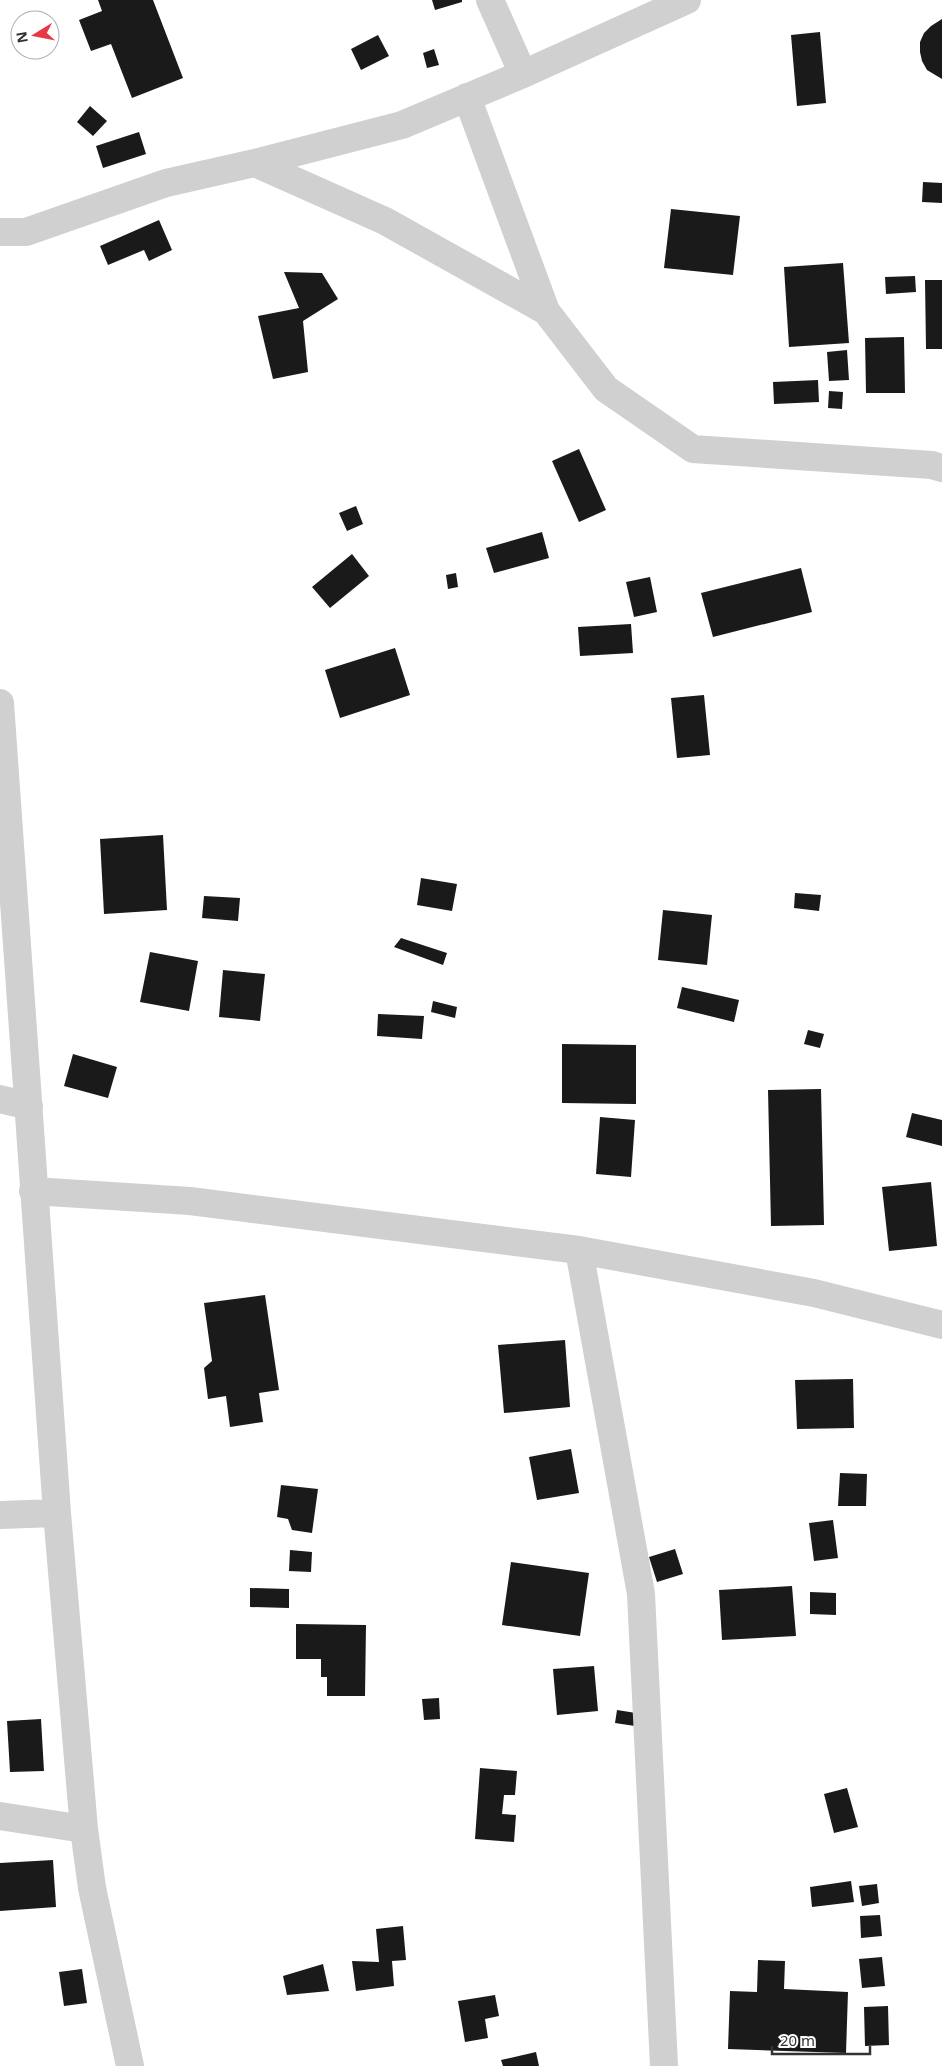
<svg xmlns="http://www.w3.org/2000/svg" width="942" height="2066" font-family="'Noto Sans',sans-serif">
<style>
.building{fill:#1a1a1a}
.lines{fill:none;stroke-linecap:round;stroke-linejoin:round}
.minor{stroke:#d0d0d0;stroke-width:28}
</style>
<rect width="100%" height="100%" fill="#fff"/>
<path class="building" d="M98 0H153L183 78 132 98 111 44 91 51 79 20 102 11Z
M432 0H462V2L435 10Z
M942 19V79L927 70 922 61 920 52V42L924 33 931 26Z
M820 32 826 103 797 106 791 35Z
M378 35 389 56 361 70 351 49Z
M434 49 439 65 427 68 423 53Z
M90 106 107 121 93 136 77 122Z
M139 132 146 154 103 168 96 146Z
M923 182 942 183V203L922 202Z
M671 209 740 216 733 275 664 268Z
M159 220 172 250 149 261 144 250 108 265 100 246Z
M843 263 849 343 789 347 784 267Z
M284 272 322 273 338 299 303 321 308 372 273 379 258 316 299 308Z
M915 276 916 292 886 294 885 277Z
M925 280H942V349H926Z
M904 337 905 393H866L865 338Z
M847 350 849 380 829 381 827 352Z
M818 380 819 402 774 404 773 382Z
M829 391 843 392 842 409 828 408Z
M579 449 606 510 579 522 552 461Z
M356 506 363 524 347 531 339 513Z
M542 532 549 558 494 573 486 548Z
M352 554 369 576 330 608 312 587Z
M801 568 812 612 713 637 701 593Z
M456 573 458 587 448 589 446 575Z
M650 577 657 612 634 617 626 582Z
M631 624 633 653 580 656 578 627Z
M395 648 410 695 340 718 325 670Z
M704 695 710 755 677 758 671 698Z
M163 835 167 910 104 914 100 839Z
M421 878 457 884 452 911 417 905Z
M795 893 821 895 819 911 794 908Z
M204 896 240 898 238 921 202 918Z
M663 910 712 915 707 965 658 960Z
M401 938 447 953 443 965 394 947Z
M150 952 198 961 189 1011 140 1002Z
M223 970 265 974 260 1021 219 1017Z
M682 987 739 1000 734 1022 677 1008Z
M433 1001 457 1007 455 1018 431 1012Z
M378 1014 424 1016 422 1039 377 1036Z
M808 1030 824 1034 820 1048 804 1044Z
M562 1044 636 1045V1104L562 1103Z
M73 1054 117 1067 108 1098 64 1086Z
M821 1089 824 1225 771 1226 768 1090Z
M912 1113 942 1120V1146L906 1137Z
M600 1117 635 1120 631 1177 596 1174Z
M931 1182 937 1246 889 1251 882 1187Z
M265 1295 279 1390 259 1393 263 1422 230 1427 226 1396 208 1399 204 1368 212 1361 204 1303Z
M565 1340 570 1407 504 1413 498 1345Z
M853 1379 854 1428 797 1429 795 1380Z
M571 1449 579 1493 537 1500 529 1457Z
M840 1473 867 1474 866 1506H838Z
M281 1485 318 1489 312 1533 292 1530 288 1519 277 1517Z
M833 1520 838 1558 814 1561 809 1523Z
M675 1549 683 1574 657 1582 649 1557Z
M290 1550 312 1552 311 1572 289 1571Z
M511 1562 589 1573 580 1636 502 1625Z
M792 1586 796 1636 722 1640 719 1590Z
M250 1588 289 1589V1608L250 1607Z
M810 1592 836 1593V1615L810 1614Z
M296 1624 366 1625 365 1696H327V1677H321V1659H296Z
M594 1666 598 1711 557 1715 553 1669Z
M439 1698 440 1719 424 1720 422 1699Z
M617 1710 636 1713 635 1726 615 1723Z
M41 1719 44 1771 10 1772 7 1721Z
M480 1768 517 1771 515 1795H504L502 1814 516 1815 514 1842 475 1839Z
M847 1788 858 1827 834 1833 824 1794Z
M53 1860 56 1907 0 1911V1863Z
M851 1881 854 1902 812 1907 810 1887Z
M877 1884 879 1903 862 1906 859 1886Z
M880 1915 882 1936 861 1938 860 1916Z
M403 1926 406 1960 392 1961 394 1986 356 1991 352 1961 379 1962 376 1929Z
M882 1957 885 1986 862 1988 859 1959Z
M758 1960 785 1961 784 1989 848 1992 846 2053 728 2049 730 1991 757 1992Z
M323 1964 329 1991 287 1995 283 1976Z
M82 1969 87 2003 64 2006 59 1972Z
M495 1995 499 2016 485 2019 488 2038 465 2042 458 2001Z
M888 2006 889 2045 865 2046 864 2007Z
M536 2052 539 2066H503L501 2060Z"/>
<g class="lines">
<path class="minor" d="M490 0 523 74
M467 97 546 311 606 389 693 449 932 465 942 468
M255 163 385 221 546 311
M0 232H26L166 183 255 163 402 125 523 74 687 0
M0 703 57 1513 84 1829 92 1888 130 2066
M0 1099 29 1106
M33 1191 190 1201 579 1250 814 1293 942 1325
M579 1250 641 1594 664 2066
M0 1515 57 1513
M0 1816 84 1829"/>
</g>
<g transform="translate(35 35) rotate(260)"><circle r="24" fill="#ffffff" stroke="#adadad"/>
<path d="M0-4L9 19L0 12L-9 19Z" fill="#e63946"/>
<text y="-8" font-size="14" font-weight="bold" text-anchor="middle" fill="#333333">N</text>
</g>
<path d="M772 2046v8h98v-8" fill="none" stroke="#333333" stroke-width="2.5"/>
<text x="780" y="2046" font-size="15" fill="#333333" stroke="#ffffff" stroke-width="4" paint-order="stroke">20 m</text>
</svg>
